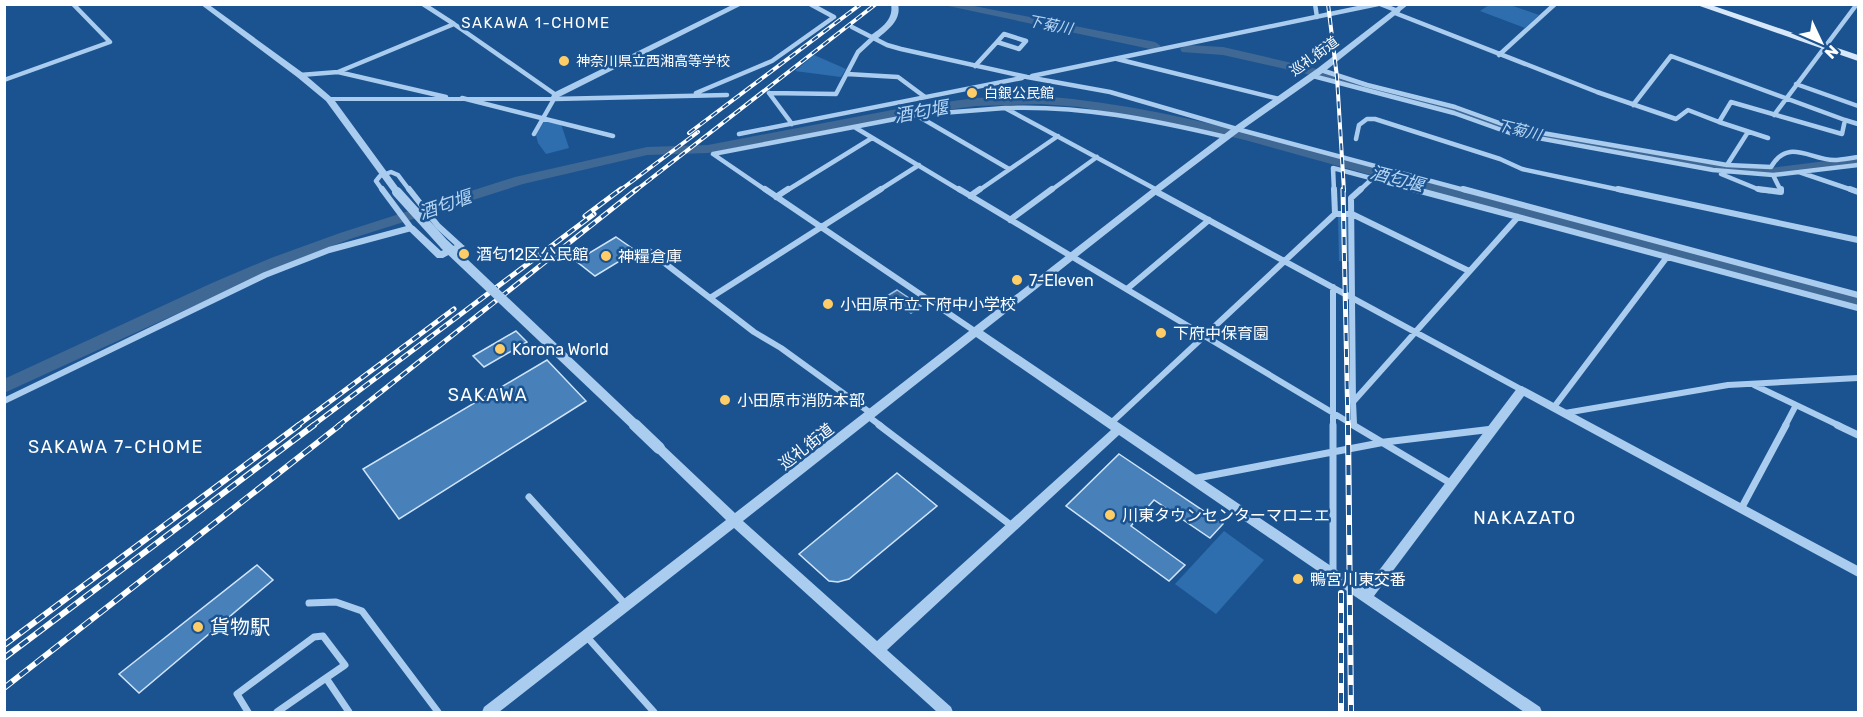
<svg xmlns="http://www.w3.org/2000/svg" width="1863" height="717" font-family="Rubik,'Noto Sans JP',sans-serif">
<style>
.green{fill:#2e6eae}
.water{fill:#406894;stroke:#9dc7f0;stroke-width:1.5}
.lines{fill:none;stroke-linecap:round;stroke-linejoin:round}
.river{fill:#406894;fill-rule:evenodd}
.building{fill:#4880b9;stroke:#d0e5fa;stroke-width:1.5}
.minor-far2{stroke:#ace;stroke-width:4.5}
.minor-far1{stroke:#ace;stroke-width:6}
.minor{stroke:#ace;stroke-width:7}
.tertiary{fill:#ace;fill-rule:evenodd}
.secondary{fill:#d7e8fa;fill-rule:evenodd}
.rail-far2-casing{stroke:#fff;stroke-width:4}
.rail-far1-casing{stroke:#fff;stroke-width:5}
.rail-casing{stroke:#fff;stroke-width:6}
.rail-far2{stroke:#1b5390;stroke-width:2;stroke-dasharray:7;stroke-linecap:butt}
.rail-far1{stroke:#1b5390;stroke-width:3;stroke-dasharray:8;stroke-linecap:butt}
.rail{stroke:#1b5390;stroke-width:4;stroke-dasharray:10;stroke-linecap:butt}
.tertiary-bridge-far1{stroke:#ace;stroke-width:10}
.tertiary-bridge{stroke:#ace;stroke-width:12}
.poi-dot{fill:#ffcd67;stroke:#1b5390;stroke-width:2}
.labels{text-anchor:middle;stroke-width:5;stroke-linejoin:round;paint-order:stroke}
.far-street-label{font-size:14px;fill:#fff;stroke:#1b5390}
.far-poi-label{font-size:14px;fill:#fff;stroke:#1b5390;text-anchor:start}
.far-neighbourhood-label{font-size:15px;letter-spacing:1.5px;fill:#fff;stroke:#1b5390}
.far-water-label{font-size:15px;font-style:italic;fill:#b6d6f5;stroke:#1b5390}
.poi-label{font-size:16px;fill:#fff;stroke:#1b5390;text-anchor:start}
.street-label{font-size:16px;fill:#fff;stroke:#1b5390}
.water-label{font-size:18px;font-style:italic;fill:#b6d6f5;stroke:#1b5390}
.neighbourhood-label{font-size:18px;letter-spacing:1.5px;fill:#fff;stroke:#1b5390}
.near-poi-label{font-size:20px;fill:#fff;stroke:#1b5390;text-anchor:start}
</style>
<rect width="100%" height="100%" fill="#1b5390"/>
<path class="green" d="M1489 5H1510L1539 15 1525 28 1480 11Z
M814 55 846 69 841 77 795 71Z
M546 118 560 121 569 148 546 154 538 143 536 135Z
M1338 215H1351V262L1339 261Z
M1224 531 1264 560 1216 614 1175 584Z"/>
<path class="water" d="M897 290 921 306 911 313 887 296Z"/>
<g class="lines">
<path class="river" d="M939 4H964L1155 42 1161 46 1155 50Z
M1186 45 1223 47 1305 66 1452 105 1522 128 1732 166 1770 168 1858 157V165L1770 176 1732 174 1519 136 1442 111 1303 73 1223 55 1182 52 1180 49Z
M1041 96C1170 106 1296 146 1420 180 1566 220 1712 258 1858 296V307L1554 226 1245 140 1183 126 1080 107 1041 104 976 106 908 115 708 153 647 155 523 184 350 239 281 266 4 393V379L212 283 271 258 340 233 515 177 647 147 708 145 908 107 976 98Z"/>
</g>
<path class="building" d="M616 237 636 251 595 276 576 261Z
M516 331 527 342 484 367 473 356Z
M547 360 586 401 399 519 363 469Z
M1119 454 1223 524 1210 538 1154 500 1131 526 1185 565 1169 581 1066 506Z
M897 473 937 506 849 579 838 582 829 581 799 554Z
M257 565 273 580 139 693 119 674Z"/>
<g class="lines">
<path class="minor-far2" d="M1315 4 1317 17
M1380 4 1398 11
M1395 13 1597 92 1676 119 1688 110 1719 122 1731 102 1842 134 1845 120 1858 124
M454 24 556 95
M852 27 887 45 901 49 1027 77 1110 92 1237 129 1468 191
M1004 34 1026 41 1019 49 997 42Z
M1499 55 1555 4
M1117 59 1279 99
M975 66 997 42
M1321 70 1367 85 1455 107 1513 128 1727 165 1771 167C1788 138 1809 159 1834 160 1842 160 1850 158 1858 157
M338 72 454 24 423 4
M847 74 898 77 925 97
M300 75 338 72 446 97
M1032 76 1378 4
M1313 76 1454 113 1510 133 1713 170 1773 175 1858 165
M4 80 110 42 73 4
M1796 84 1858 106
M696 93 772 61 834 17 810 4
M769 93 836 94 858 52 873 38
M769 93 792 124
M462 98 613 136
M1633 105 1671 56 1845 120
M1005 108C1081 105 1153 120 1226 137
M916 115 1009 169
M1774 115 1857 4
M1719 122 1768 138
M856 128 961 191
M534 134 554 99 727 95
M739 134 1022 78
M1356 139 1359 125 1367 119H1375L1500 159 1522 169 1625 191
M1727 165 1748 132
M1799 172 1855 191
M1721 174 1760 190 1769 191
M1773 175 1781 191
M383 191 376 181 380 176 391 172 398 175 410 191
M767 191 713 154 916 115 1005 108 1157 190
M786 191 872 138
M878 191 919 165
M978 191 1058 136
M1050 191 1097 157
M1334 191 1333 168 1419 191
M1359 191 1373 178"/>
<path class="minor-far1" d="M409 189 438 226 460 246
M765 189 976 332
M959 189 1355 426
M1334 189 1335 214
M1413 189 1858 308
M1463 189 1858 295
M1618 189 1858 240
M1758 189 1781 192V189
M1850 189 1858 192
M1155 191 1522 390
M970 196 980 189
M776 197 788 189
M1010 220 1052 189
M649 251 754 332 781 348 872 414
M1333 287V426
M1127 289 1209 220
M710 298 881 189
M1754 385 1840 426
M4 401 265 275 329 250 411 228 382 189
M1353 402 1351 198 1361 189
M1554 407 1667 257
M1565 413 1728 385 1858 378
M869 417 881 426
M1110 424 1335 214H1352L1469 271
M1354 424 1353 402 1518 217
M1785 426 1796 405"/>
<path class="minor" d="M879 425 1012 526
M1333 425V574
M1353 425 1452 484
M1837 425 1858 435
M1192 479 1385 442 1493 429
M529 497 626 605
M1741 509 1786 425
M309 603 336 602 362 611 438 712
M587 637 654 712
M248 712 237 694 314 637 323 636 345 665 326 678
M277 712 326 678 349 712"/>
<path class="tertiary" d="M200 4H208L303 73 331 97H551L553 93 734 4H744L559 97 557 101H335L400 190 401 192 397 195 394 194 326 101 297 77Z
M891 4H898C902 21 887 30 876 40H870V36C881 28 894 20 891 4Z
M1401 4H1409L1324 72 1240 131 1158 193 983 331 1365 589 1518 387 1522 386 1858 566V577L1524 396 1374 596 1540 707 1542 712H1524L1119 435 887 650 951 707 953 712H937L734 528 499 712H482L484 707 726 520 655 451 653 448 655 445 659 443 663 445 735 513 1152 189 1234 127 1318 68ZM976 337 1111 430 877 641 743 521Z
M411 225 414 226 441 251 460 243 465 246 443 258H437L408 230 406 228Z"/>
<path class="secondary" d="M1694 4H1708L1858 55V61Z"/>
<defs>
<path id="rail-far2" d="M1328 4 1337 77 1344 191
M689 133 861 4
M619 191 698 132
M635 191 876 4"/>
<path id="rail-far1" d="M1343 189 1348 426
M585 216 621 189
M297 426 454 309
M312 426 594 214
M338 426 637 189"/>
<path id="rail" d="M1348 425 1351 712
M1341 593V712
M4 645 299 425
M4 658 314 425
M4 688 340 425"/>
</defs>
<use href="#rail-far2" class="rail-far2-casing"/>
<use href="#rail-far1" class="rail-far1-casing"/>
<use href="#rail" class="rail-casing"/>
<use href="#rail-far2" class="rail-far2"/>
<use href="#rail-far1" class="rail-far1"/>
<use href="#rail" class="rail"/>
<path class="tertiary-bridge-far1" d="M397 192 444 244 636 426"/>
<path class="tertiary-bridge" d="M635 425 659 448"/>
</g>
<g class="poi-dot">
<circle cx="564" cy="61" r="6"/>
<circle cx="972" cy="93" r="6"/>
<circle cx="464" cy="254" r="6"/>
<circle cx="606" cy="256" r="6"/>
<circle cx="1017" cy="280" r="6"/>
<circle cx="828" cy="304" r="6"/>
<circle cx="1161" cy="333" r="6"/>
<circle cx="500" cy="349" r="6"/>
<circle cx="725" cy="400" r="6"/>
<circle cx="1110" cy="515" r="6"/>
<circle cx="1298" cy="579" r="6"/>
<circle cx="198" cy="627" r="6"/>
</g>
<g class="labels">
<g class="far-street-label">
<text transform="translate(1314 56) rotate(-36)" y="5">巡礼街道</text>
</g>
<g class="far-poi-label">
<text x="576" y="66">神奈川県立西湘高等学校</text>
<text x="984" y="98">白銀公民館</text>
</g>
<g class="far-neighbourhood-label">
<text x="536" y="28">SAKAWA 1-CHOME</text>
</g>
<g class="far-water-label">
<text transform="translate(1050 25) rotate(11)" y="5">下菊川</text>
<text transform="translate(1519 130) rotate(14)" y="5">下菊川</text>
</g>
<g class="poi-label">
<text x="476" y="260">酒匂12区公民館</text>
<text x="618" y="262">神糧倉庫</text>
<text x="1029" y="286">7-Eleven</text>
<text x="840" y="310">小田原市立下府中小学校</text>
<text x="1173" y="339">下府中保育園</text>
<text x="512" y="355">Korona World</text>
<text x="737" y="406">小田原市消防本部</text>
<text x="1122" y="521">川東タウンセンターマロニエ</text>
<text x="1310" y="585">鴨宮川東交番</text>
</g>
<g class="street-label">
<text transform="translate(806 446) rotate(-38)" y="6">巡礼街道</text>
</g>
<g class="water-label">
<text transform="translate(921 112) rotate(-10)" y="6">酒匂堰</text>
<text transform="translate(1397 179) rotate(15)" y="6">酒匂堰</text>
<text transform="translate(445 205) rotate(-19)" y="6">酒匂堰</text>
</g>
<g class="neighbourhood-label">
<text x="488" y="401">SAKAWA</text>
<text x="116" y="453">SAKAWA 7-CHOME</text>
<text x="1525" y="524">NAKAZATO</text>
</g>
<g class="near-poi-label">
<text x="210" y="634">貨物駅</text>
</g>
</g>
<rect width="1863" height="717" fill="none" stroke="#ffffff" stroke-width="12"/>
<g transform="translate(1821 42) rotate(134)" stroke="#1b5390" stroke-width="4.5" paint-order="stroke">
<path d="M0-4.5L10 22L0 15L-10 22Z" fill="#ffffff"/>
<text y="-9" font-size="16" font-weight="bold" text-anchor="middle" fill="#ffffff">N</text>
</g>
</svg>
